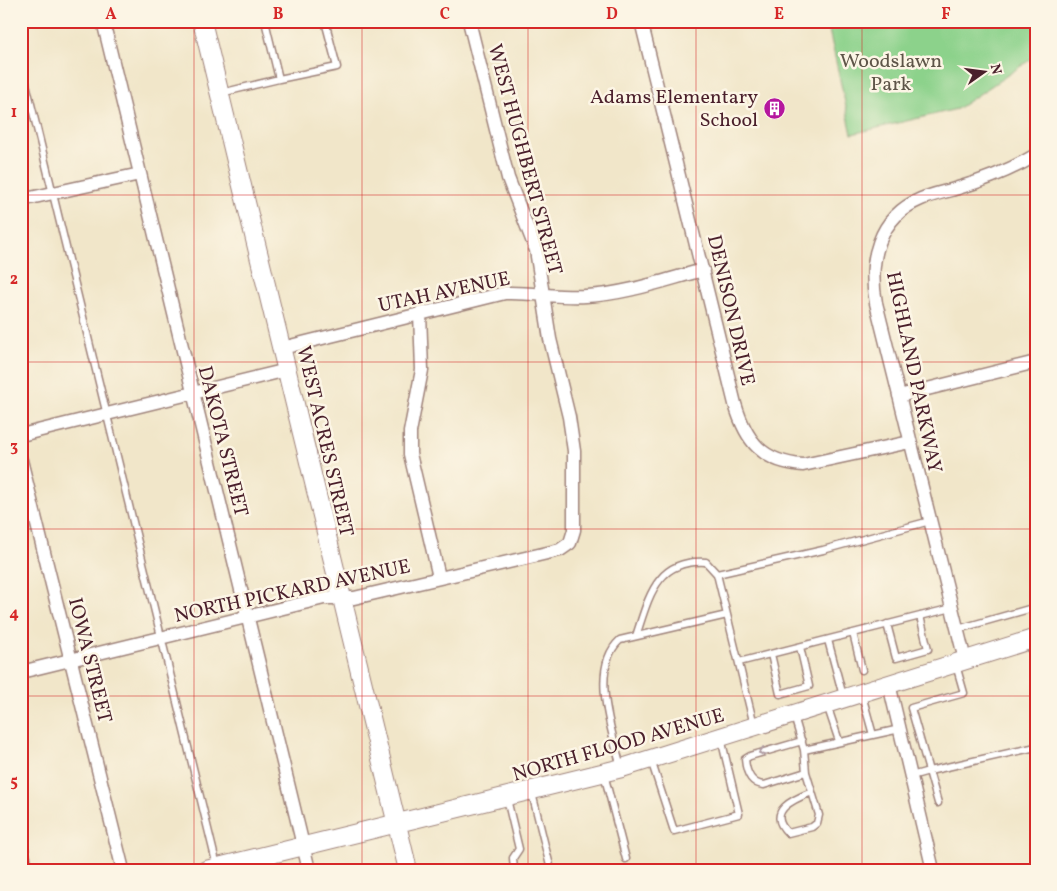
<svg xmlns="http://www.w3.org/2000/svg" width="1057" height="891" font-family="Vollkorn,serif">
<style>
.green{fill:#8cd28b;stroke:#6b785b}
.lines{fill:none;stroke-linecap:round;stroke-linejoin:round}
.lane-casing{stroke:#9e827a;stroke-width:9}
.street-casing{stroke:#9e827a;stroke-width:15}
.secondary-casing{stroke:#9e827a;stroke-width:20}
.lane{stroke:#fff;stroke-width:6}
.street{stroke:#fff;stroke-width:12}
.secondary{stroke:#fff;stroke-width:18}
.oneway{stroke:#ae9aa0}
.grid{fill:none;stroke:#d62828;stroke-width:1;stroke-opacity:0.55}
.labels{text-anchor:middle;stroke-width:5;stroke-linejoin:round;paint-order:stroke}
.park-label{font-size:20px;fill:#5e5548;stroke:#fcf5e5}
.poi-label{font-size:20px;fill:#4a1f2b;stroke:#fcf5e5;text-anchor:end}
.street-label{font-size:20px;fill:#4a1f2b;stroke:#fcf5e5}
.neatline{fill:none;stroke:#d62828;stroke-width:2}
.grid-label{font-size:16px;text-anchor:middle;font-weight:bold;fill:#d62828}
</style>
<rect width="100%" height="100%" fill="#fcf5e5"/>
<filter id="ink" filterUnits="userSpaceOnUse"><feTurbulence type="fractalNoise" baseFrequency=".02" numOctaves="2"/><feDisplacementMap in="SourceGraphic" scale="10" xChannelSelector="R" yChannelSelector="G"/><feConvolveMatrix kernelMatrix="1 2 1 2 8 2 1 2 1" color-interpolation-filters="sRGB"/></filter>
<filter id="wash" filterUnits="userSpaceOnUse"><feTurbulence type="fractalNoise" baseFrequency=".0096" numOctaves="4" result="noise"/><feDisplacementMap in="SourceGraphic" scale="20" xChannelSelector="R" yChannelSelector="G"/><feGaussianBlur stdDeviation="1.12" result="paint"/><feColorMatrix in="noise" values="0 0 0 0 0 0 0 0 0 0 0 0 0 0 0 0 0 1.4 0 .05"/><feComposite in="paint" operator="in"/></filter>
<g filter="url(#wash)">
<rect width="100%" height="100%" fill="#f1e6c9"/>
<path class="green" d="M827 21H1036V56L957 109 852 134Z"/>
</g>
<g filter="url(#ink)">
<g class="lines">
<defs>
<path id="lane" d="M21 63 217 866
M279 79 337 67 325 21
M221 93 279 79 265 21
M887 624 896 658 928 649 920 616
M958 629 1036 607
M853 633 862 670
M636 636C649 597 656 559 706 562L717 574
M828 640 843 696
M1029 641 1036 665
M771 654 780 694 809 686 800 647
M739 662 952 608
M862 695 873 735
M827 705 839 741
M794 716 804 750 900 729
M754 725 717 574 823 550 930 521
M802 741 750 756 745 759C746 771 750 784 764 785L806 772
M804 750 806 772 819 815 817 823 812 827 788 833C765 811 794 799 812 792
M651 760 674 831 739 814 721 738
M621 767C612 732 589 668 620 640L727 615
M604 774 626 859
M911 776 929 771 911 708 964 693 956 665
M532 793 551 870
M507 799 519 849 513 858 514 870
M938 803 929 771 1036 747
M21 833 30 870"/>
<path id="street" d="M103 21 309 870
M641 21 735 404C746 441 762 462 803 465L910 442
M21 200 140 174
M420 313 422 370 410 432V454L439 577
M282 348 505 293C532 292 559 298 586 296 626 294 665 280 703 270
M899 396 1036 362
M21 435 287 370
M21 460 123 870
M965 660 876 303C868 261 878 217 921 199 933 194 945 192 958 188 985 180 1011 170 1036 155
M21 672 324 598H354L560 550 570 543 574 530V451L569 417 550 339 536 250 508 178 469 21
M889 684 933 870"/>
<path id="secondary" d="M202 21 408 870
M206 870 622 768 1036 638"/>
</defs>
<use href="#lane" class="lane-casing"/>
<use href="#street" class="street-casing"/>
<use href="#secondary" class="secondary-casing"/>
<use href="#lane" class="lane"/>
<use href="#street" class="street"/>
<use href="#secondary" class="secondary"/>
</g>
<defs><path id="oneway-chevron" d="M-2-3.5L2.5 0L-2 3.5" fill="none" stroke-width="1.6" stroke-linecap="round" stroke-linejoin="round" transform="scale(1.25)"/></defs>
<use class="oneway" href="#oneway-chevron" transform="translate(762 752) rotate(164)"/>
</g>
<path class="grid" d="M194 21V870M362 21V870M528 21V870M696 21V870M862 21V870M21 195H1036M21 362H1036M21 529H1036M21 696H1036"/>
<defs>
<symbol id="building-disc" viewBox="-11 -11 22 22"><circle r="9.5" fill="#b5179e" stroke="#fcf5e5"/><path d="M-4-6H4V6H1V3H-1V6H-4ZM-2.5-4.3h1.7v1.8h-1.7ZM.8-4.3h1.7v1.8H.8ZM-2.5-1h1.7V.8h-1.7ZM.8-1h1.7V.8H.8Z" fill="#fff"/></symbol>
</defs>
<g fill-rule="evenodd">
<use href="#building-disc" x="762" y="96" width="25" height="25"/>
</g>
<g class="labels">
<g class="park-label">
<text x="891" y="67">Woodslawn<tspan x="891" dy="23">Park</tspan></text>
</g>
<g class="poi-label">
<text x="758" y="103">Adams Elementary<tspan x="758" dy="23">School</tspan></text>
</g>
<g class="street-label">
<text transform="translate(526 159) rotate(75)" y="7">WEST HUGHBERT STREET</text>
<text transform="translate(444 291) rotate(-12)" y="7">UTAH AVENUE</text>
<text transform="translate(732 310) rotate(77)" y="7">DENISON DRIVE</text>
<text transform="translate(915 372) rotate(78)" y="7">HIGHLAND PARKWAY</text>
<text transform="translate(224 441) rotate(76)" y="7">DAKOTA STREET</text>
<text transform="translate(326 441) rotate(77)" y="7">WEST ACRES STREET</text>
<text transform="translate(292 590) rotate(-12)" y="7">NORTH PICKARD AVENUE</text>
<text transform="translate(91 660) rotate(76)" y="7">IOWA STREET</text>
<text transform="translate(618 744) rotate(-16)" y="7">NORTH FLOOD AVENUE</text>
</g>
</g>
<rect width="1057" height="891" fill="none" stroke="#fcf5e5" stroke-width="55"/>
<g transform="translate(984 72) rotate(76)" stroke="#fcf5e5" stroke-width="4" paint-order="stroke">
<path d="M0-4L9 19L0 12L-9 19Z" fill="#4a1f2b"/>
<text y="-8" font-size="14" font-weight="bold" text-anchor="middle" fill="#4a1f2b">N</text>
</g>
<rect x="28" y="28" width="1002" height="836" class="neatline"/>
<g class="grid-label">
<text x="111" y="19">A</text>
<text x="278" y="19">B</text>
<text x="445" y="19">C</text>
<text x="612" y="19">D</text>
<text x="779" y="19">E</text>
<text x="946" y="19">F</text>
<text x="14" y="117">1</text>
<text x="14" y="284">2</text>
<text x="14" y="451">3</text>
<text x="14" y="618">4</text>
<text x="14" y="786">5</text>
</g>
</svg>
